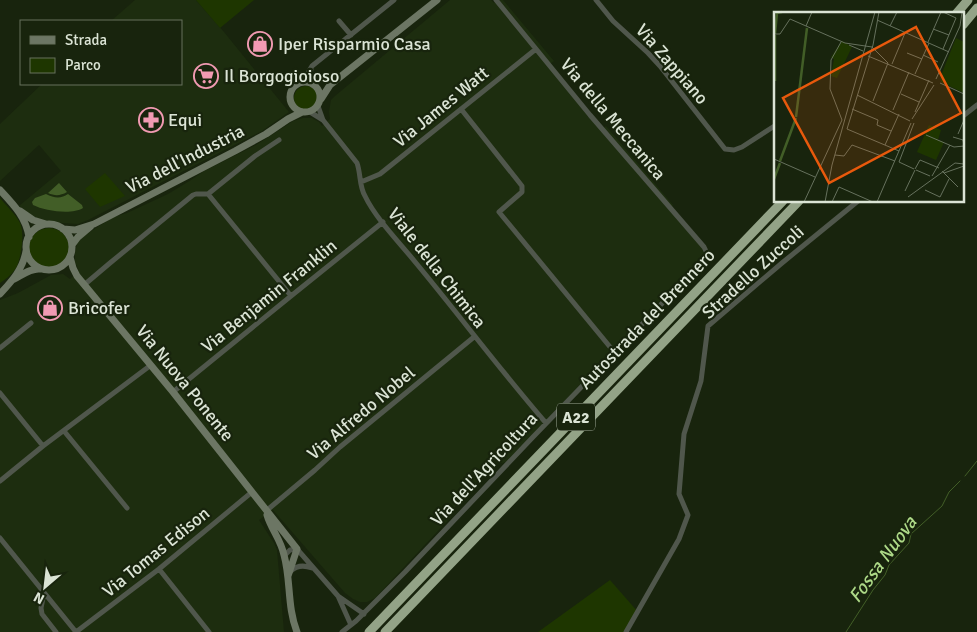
<svg xmlns="http://www.w3.org/2000/svg" width="977" height="632" font-family="Signika,sans-serif">
<style>
.built{fill:#1d2d0f}
.green{fill:#1e3600}
.water{fill:#425e27}
.lines{fill:none;stroke-linecap:round;stroke-linejoin:round}
.stream{stroke:#425e27;stroke-width:1}
.street{stroke:#50574c;stroke-width:5}
.secondary{stroke:#6c7664;stroke-width:7}
.highway{stroke:#93a387;stroke-width:9}
.labels{text-anchor:middle;stroke-width:4.5;stroke-linejoin:round;paint-order:stroke}
.shield{fill:#18240d;stroke:#a0aa99;stroke-width:1}
.shield-label{font-size:16px;font-weight:bold;fill:#dbe4d5}
.poi-label{font-size:18px;fill:#dbe4d5;stroke:#18240d;text-anchor:start}
.street-label{font-size:18px;fill:#dbe4d5;stroke:#18240d}
.water-label{font-size:19px;font-style:italic;fill:#add987;stroke:#18240d}
.inset-river{fill:none;stroke:#425e27;stroke-width:2.5}
.inset-road{fill:none;stroke:#66715d;stroke-width:1}
.view{fill:#e8590c;fill-opacity:0.15;stroke:#e8590c;stroke-width:2.5}
.inset-edge{fill:none;stroke:#dbe4d5;stroke-width:2.5}
</style>
<rect width="100%" height="100%" fill="#18240d"/>
<path class="built" d="M135 0H196L224 32 289 112 262 131 88 220 78 224 62 223 42 220 32 216 19 206 61 171 39 145 0 181V124L42 84H181V21H111Z
M450 0H491L494 3 497 0H503L554 61 550 64 602 129 606 126 673 205 670 208 709 254 687 273 506 462 497 464 452 510 451 517 375 598 367 602H360L353 599 345 593 273 510 259 520 274 543 277 550 284 632H0V300L18 293 51 275 63 274 70 279 79 271 75 262V253L77 243 85 235 113 217 127 213 168 194 191 180 204 171 256 145 293 121 303 118H312L319 122 322 126 330 119 329 112 331 100 335 96Z"/>
<path class="green" d="M196 0H254L220 28Z
M294 98a12 12 0 1 1 24 0a12 12 0 1 1-24 0Z
M105 173 125 196 100 207 85 189Z
M0 198C4 203 18 217 20 223 25 233 21 257 17 266 13 274 6 279 0 283Z
M29 248a20 20 0 1 1 40 0a20 20 0 1 1-40 0Z
M610 580 638 612 627 632H538Z"/>
<path class="water" d="M59 183 67 192C60 196 55 196 48 193Z
M46 194C54 198 61 199 68 194L82 205 83 208C72 215 45 211 33 205L32 202 35 198Z"/>
<g class="lines">
<path class="stream" d="M965 476 977 461
M846 632 873 590 885 575 889 565 909 543 911 534 942 506 949 492 960 481"/>
<path class="street" d="M596 0 613 21 648 53 660 66 725 149 734 150 742 147 776 125
M339 21 351 35
M311 69 310 76 313 84
M302 83 312 66 394 0
M318 106 323 120 357 163C361 174 359 186 365 196 376 219 400 243 416 263 460 316 501 371 546 423
M461 109 522 186V192L499 212 615 353
M310 112 323 120
M963 116 977 105
M361 182 380 174 536 49
M208 194 291 296
M208 194 255 156 279 140
M84 285 110 263 193 195 196 194H208
M0 348 31 323
M173 392 291 296 383 222
M0 393 43 446
M64 431 127 508
M0 481 43 446 151 365
M266 511 315 470 340 447 474 337
M0 538 76 632
M285 555 290 550 297 549 338 596 351 625
M159 569 209 632
M291 571C297 565 304 565 312 568
M44 593 41 608 42 614 56 632
M338 596 364 614
M76 632 159 569 252 492
M342 632 356 621 405 572 533 437 704 260 707 253 704 247 590 115 496 0
M626 632 679 539 688 515 679 494 684 434 701 381 708 326 782 263 858 201"/>
<path class="secondary" d="M290 97a15 15 0 1 1 30 0a15 15 0 1 1-30 0Z
M321 99 330 85 437 0
M0 190C13 204 26 217 29 237
M20 211 33 220 46 224
M26 247a23 23 0 1 1 46 0a23 23 0 1 1-46 0Z
M63 229 75 230 94 224 235 151 266 134 288 119 302 112
M72 245 78 237 91 226
M70 257 73 268 77 276 173 392 297 549 288 576
M14 279C22 275 31 268 40 269
M0 294C12 281 23 269 26 251
M267 515C271 529 281 540 284 555 291 580 287 607 297 632"/>
<path class="highway" d="M956 14 968 0
M963 25 977 8
M369 632 783 201
M385 632 799 201"/>
</g>
<defs>
<symbol id="shop-ring" viewBox="-11 -11 22 22"><circle r="9.5" fill="#18240d" stroke="#f19ab2" stroke-width="1.5"/><path d="M-5-2.5h2.3a2.7 3.5 0 0 1 5.4 0H5L5.5 6h-11ZM-1.5-2.5h3a1.5 2.3 0 0 0-3 0Z" fill="#f19ab2"/></symbol>
<symbol id="supermarket-ring" viewBox="-11 -11 22 22"><circle r="9.5" fill="#18240d" stroke="#f19ab2" stroke-width="1.5"/><path d="M-6-5.5h2.5l.6 2H6L4.5 2H-2.5L-4.4-4H-6ZM-1.5 3.2a1.3 1.3 0 1 0 .1 0ZM3 3.2a1.3 1.3 0 1 0 .1 0Z" fill="#f19ab2"/></symbol>
<symbol id="pharmacy-ring" viewBox="-11 -11 22 22"><circle r="9.5" fill="#18240d" stroke="#f19ab2" stroke-width="1.5"/><path d="M-2-6h4v4h4v4h-4v4h-4v-4h-4v-4h4Z" fill="#f19ab2"/></symbol>
</defs>
<g fill-rule="evenodd">
<use href="#shop-ring" x="246" y="30" width="28" height="28"/>
<use href="#supermarket-ring" x="192" y="62" width="28" height="28"/>
<use href="#pharmacy-ring" x="137" y="106" width="28" height="28"/>
<use href="#shop-ring" x="36" y="294" width="28" height="28"/>
</g>
<g class="labels">
<rect class="shield" x="557" y="403.5" width="38" height="27" rx="4"/>
<g class="shield-label">
<text x="576" y="423">A22</text>
</g>
<g class="poi-label">
<text x="278" y="50">Iper Risparmio Casa</text>
<text x="224" y="82">Il Borgogioioso</text>
<text x="168" y="126">Equi</text>
<text x="68" y="314">Bricofer</text>
</g>
<g class="street-label">
<text transform="translate(672 64) rotate(49)" y="6">Via Zappiano</text>
<text transform="translate(441 107) rotate(-39)" y="6">Via James Watt</text>
<text transform="translate(613 119) rotate(50)" y="6">Via della Meccanica</text>
<text transform="translate(185 159) rotate(-27)" y="6">Via dell'Industria</text>
<text transform="translate(437 268) rotate(52)" y="6">Viale della Chimica</text>
<text transform="translate(753 272) rotate(-42)" y="6">Stradello Zuccoli</text>
<text transform="translate(269 296) rotate(-39)" y="6">Via Benjamin Franklin</text>
<text transform="translate(647 319) rotate(-46)" y="6">Autostrada del Brennero</text>
<text transform="translate(185 383) rotate(51)" y="6">Via Nuova Ponente</text>
<text transform="translate(361 413) rotate(-40)" y="6">Via Alfredo Nobel</text>
<text transform="translate(484 469) rotate(-47)" y="6">Via dell'Agricoltura</text>
<text transform="translate(156 552) rotate(-39)" y="6">Via Tomas Edison</text>
</g>
<g class="water-label">
<text transform="translate(882 559) rotate(-54)" y="7">Fossa Nuova</text>
</g>
</g>
<g transform="translate(774 12)">
<rect width="190" height="190" fill="#18240d"/>
<path d="M182 26 190 30V81L167 70 166 66ZM68 29 78 35 63 66 57 64 60 47 57 45ZM155 113 167 118 164 128 170 130 162 148 143 140Z" fill="#1e3600"/>
<path class="inset-river" d="M1 22 3 1 8 0M1 23V69M22 105 33 16M6 149 22 106M0 167 6 151"/>
<path class="inset-road" d="M105 0 99 33 73 117 125 139M103 8 175 40M32 14 38 0M116 14 123 0M159 17 175 23M0 22H6L16 7 71 31 98 35 114 51M154 30 167 0M75 33 89 39M169 37 182 6 169 0M133 41 148 47M149 43 164 50M94 44 159 71M118 52 131 21M141 62 155 31M162 67 186 14 188 0M166 71 190 82M127 82 145 90M83 83 136 109M99 89 114 51M78 97 104 108 103 113 117 119M119 98 135 60M141 100 155 68M138 107 160 73M184 122 190 108M152 123 180 135 190 134M179 125 189 128 190 134M111 133 125 102M61 143 70 144 78 133 121 149M0 147 41 165M140 157 125 150 140 111M141 157 146 148 165 156M142 158 156 164M168 159 184 175M170 161 190 154M158 164 176 133M151 178 166 185 175 167M131 179 141 158M134 185 181 151 190 152M30 190 68 108 56 77 57 48 67 30M51 190 58 153 101 0M58 190 65 175 99 190M103 190 137 111"/>
<path class="view" d="M142 15 187 101 55 171 9 86Z"/>
<rect width="190" height="190" class="inset-edge"/>
</g>
<rect x="20" y="20" width="162" height="65" fill="#18240d" stroke="#66715d"/>
<rect x="30" y="36" width="25" height="8" fill="#6c7664" stroke="#66715d"/>
<text x="65" y="45" font-size="15" fill="#dbe4d5">Strada</text>
<rect x="30" y="58" width="25" height="15" fill="#1e3600" stroke="#66715d"/>
<text x="65" y="70" font-size="15" fill="#dbe4d5">Parco</text>
<g transform="translate(45 587) rotate(208)" stroke="#18240d" stroke-width="4" paint-order="stroke">
<path d="M0-4L9 19L0 12L-9 19Z" fill="#dbe4d5"/>
<text y="-8" font-size="14" font-weight="bold" text-anchor="middle" fill="#dbe4d5">N</text>
</g>
</svg>
